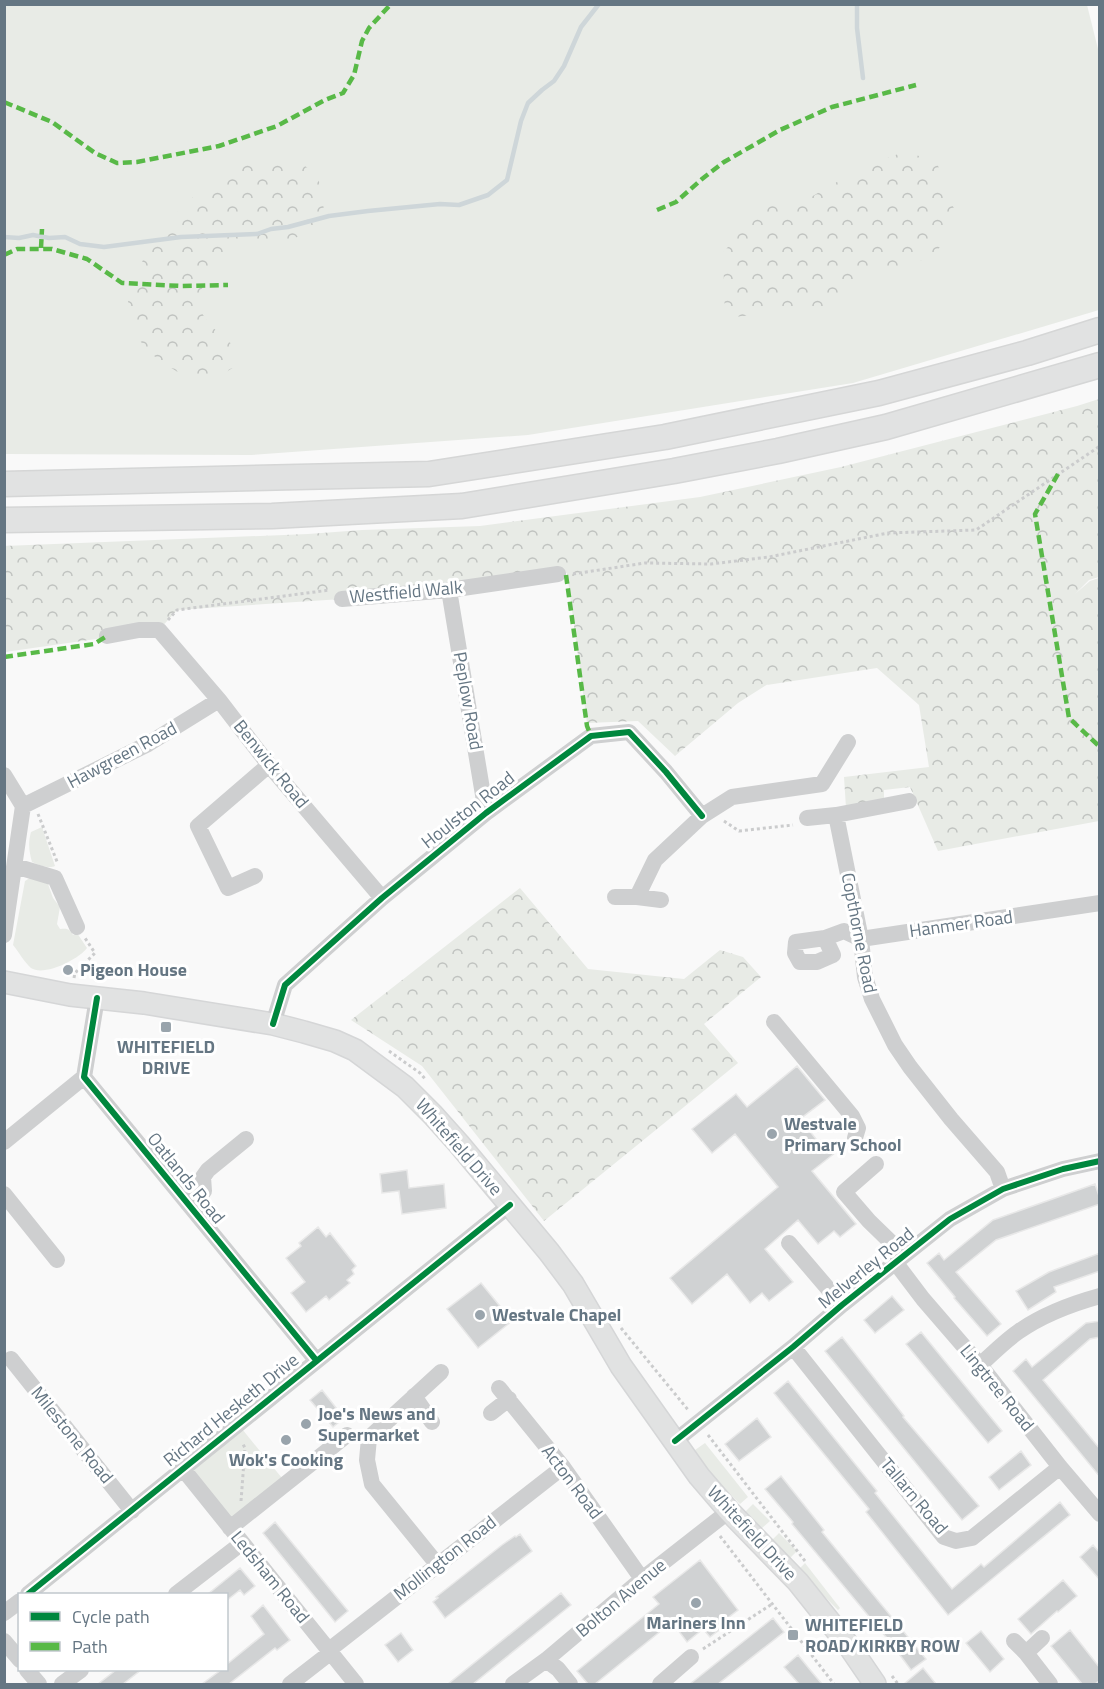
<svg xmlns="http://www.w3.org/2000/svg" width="1104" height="1689" font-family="'Titillium Web',sans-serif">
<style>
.grass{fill:#e8ebe6}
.forest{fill:url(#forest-crowns)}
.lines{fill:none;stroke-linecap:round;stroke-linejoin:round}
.stream{stroke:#ced6d9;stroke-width:4.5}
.building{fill:#d0d2d3;stroke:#e8e8e8;stroke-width:1.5}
.major-casing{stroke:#d5d6d7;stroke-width:24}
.highway-casing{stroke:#d5d6d6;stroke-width:27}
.path{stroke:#cbcccd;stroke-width:3;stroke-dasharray:3 3;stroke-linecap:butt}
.minor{stroke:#cecfd0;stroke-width:16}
.major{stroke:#e1e2e2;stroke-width:21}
.highway{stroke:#e1e2e2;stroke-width:24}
.quiet{stroke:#58b947;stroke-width:4.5;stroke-dasharray:9 4.5;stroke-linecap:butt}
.cycleway-casing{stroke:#fff;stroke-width:10}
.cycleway{stroke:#00873e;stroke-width:6}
.poi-dot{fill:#99a4ac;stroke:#fff;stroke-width:2}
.labels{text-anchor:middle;stroke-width:6;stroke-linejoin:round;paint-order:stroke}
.street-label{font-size:18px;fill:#657683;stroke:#fff}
.poi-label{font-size:18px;font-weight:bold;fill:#657683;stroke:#fff;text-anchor:start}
</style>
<defs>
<pattern id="forest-crowns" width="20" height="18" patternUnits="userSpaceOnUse" patternTransform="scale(1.5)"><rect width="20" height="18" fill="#e8ebe6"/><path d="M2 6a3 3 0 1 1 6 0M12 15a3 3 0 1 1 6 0" fill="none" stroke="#c0c3c0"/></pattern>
</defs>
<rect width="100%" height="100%" fill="#f9f9f9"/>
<path class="grass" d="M5 5H1087L1100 57 1099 310 853 383 528 435 251 455 5 454Z
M42 827 55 866C49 869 38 865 32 862 29 851 28 843 31 832Z
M33 876 48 884 53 898 60 907 57 924 60 929C67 928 70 929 73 935L77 933 87 948C79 959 44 977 31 968 24 962 19 952 13 945L25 881Z
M238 1424 286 1483 230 1528 183 1469Z
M705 1443 748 1497 740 1504 710 1474 695 1450Z
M753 1504 770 1521 761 1529 745 1512Z
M779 1533 797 1551 790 1558 772 1540Z
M805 1563 840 1608 838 1610 798 1570Z"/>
<path class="forest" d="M906 151 937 163 957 217 934 257 878 271 832 306 725 318 723 253 762 205 811 197 861 168Z
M275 158C286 160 300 161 309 169 329 185 330 223 305 234 284 244 259 238 238 246 226 251 219 262 213 272 208 279 201 288 199 296 194 317 227 340 241 351V362C229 371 218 378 204 379 193 379 182 375 173 369 149 356 129 334 128 305 128 291 134 278 140 266 164 216 218 164 275 158Z
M1099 399V577L1089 580 1075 594 1090 581 1099 578V821L938 851 910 787 884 790V806L846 808 844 777 929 767 919 705 877 668 767 685 768 684 738 703 675 756 638 721 587 723 567 573 342 599 177 610 159 630 5 652 4 546 308 534 362 530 480 526 700 497 841 467 1077 406Z
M520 888 588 969 684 979 720 950 743 957 761 977 704 1024 738 1063 544 1221 422 1066 351 1020Z"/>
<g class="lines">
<path class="stream" d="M857 4V28L863 78
M4 237 19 238 33 235 49 238 65 237 80 244 104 247 181 237 257 234 271 229 288 227 329 216 368 211 440 204 459 205 488 195 507 180 521 121 528 103 542 90 554 81 564 66 581 27 599 4"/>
</g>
<path class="building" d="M797 1066 825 1100 800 1119 820 1144 825 1141 835 1153 812 1171 856 1224 840 1237 834 1231 818 1244 798 1220 765 1249 793 1282 769 1301 762 1293 750 1303 727 1274 692 1304 670 1278 778 1187 735 1134 712 1153 692 1129 736 1094 747 1107Z
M407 1170 409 1188 444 1184 446 1208 402 1214 399 1191 382 1193 380 1174Z
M1095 1184 1100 1199V1204L996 1240 956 1272 1001 1324 987 1336 954 1298 955 1297 927 1263 939 1253 944 1260 993 1220Z
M318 1227 326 1237 330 1233 356 1266 352 1270 354 1274 347 1280 350 1283 329 1300 326 1296 306 1312 291 1293 305 1282 286 1258 301 1246 299 1243Z
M1100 1253V1271L1054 1287 1056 1292 1028 1310 1016 1291 1049 1272Z
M481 1283 512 1321 478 1348 447 1309Z
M892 1296 904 1310 875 1333 864 1320Z
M1100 1321V1337L1090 1339 1043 1380 1100 1449V1477L1013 1371 1026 1359 1032 1367 1086 1323Z
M921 1332 1002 1431 988 1443 906 1344Z
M842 1337 904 1416 903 1417 979 1506 962 1520 825 1351Z
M788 1381 868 1480 877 1491 875 1493 952 1589 981 1564 984 1567 1060 1502 1070 1515 948 1615 866 1512 869 1509 774 1393Z
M322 1390 344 1418 333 1427 310 1400Z
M757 1418 771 1437 739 1461 725 1444Z
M1021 1451 1031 1465 999 1490 989 1477Z
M781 1476 824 1530 822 1532 926 1659 911 1670 891 1643 792 1524 793 1522 765 1489Z
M275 1522 348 1611 335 1622 263 1533Z
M520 1534 532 1551 445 1618 433 1602 438 1598 436 1597 502 1545 515 1536 516 1537Z
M1093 1545 1100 1553V1580L1080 1557Z
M700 1560 738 1610 729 1617 731 1621 710 1637 703 1629 687 1642 672 1622 595 1684H588L577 1671 659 1604 653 1597Z
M240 1568 255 1586 244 1595 240 1590 226 1601V1594H208Z
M1063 1580 1077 1596 1058 1612 1057 1611 1031 1634 1018 1619Z
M561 1593 571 1605 473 1684H448Z
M263 1605 290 1640 277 1650 275 1648 229 1684H202L221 1670H226V1665L264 1634 251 1616Z
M773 1618 784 1632 718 1684H690Z
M1070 1630 1100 1668V1680L1095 1684H1082L1051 1646Z
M981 1631 1004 1659 990 1672 966 1643Z
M401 1633 413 1650 398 1662 385 1645Z
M798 1655 811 1671 822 1684H799L784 1667Z
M923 1668 936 1684H904Z
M116 1670H141L123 1684H98Z"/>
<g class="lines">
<defs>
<path id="major" d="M4 982 70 995 144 1003 273 1024 304 1032 335 1041 355 1050 405 1087 433 1115 459 1144 549 1252 573 1284 621 1366 699 1476 729 1511 798 1582 849 1646 875 1684"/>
<path id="highway" d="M4 484 429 474 665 437 879 393 1027 353 1100 330
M4 520 272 516 462 506 674 471 778 451 886 427 1100 365"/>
</defs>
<use href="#major" class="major-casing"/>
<use href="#highway" class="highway-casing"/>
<path class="path" d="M573 574 645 563 711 564 769 557 888 533 976 530 1100 446
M168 620 177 610 330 590
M38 814 58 864
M724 821 739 831 793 825
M74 978 75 973 95 953 85 938
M389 1051 420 1073 426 1080
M621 1328 689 1411
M708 1435 805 1561
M241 1501 245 1448 242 1442
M720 1536 834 1684
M703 1649 772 1604
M892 1676 898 1684"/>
<path class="minor" d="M449 590 486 813
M342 599 449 590 558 574
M107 636 139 630H159L219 700 269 765 382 898
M4 775 23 806 4 935
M909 801 836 815 861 939 865 977 872 999 895 1045 910 1067 951 1119 997 1172 1003 1189
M23 806 148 744 219 700
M807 818 836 815
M15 866 55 878 77 927
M255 876 228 888 198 826 269 765
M615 897H637
M661 900 637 897 655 860 702 816 732 797 822 784 848 742
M825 938 833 955 817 962H800L795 953 796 942 825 938 844 931 861 939 1100 903
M97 998 84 1077 316 1360
M774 1022 852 1116 858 1128 855 1138
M273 1024 285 985 382 898 486 813 591 736 629 732 666 772 702 816
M4 1142 84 1077
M876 1164 844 1192 869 1221 904 1255
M4 1194 57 1260
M188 1204 200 1196 204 1191 203 1177 208 1170 246 1139
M789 1243 842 1305
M895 1262 923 1299 980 1365 1060 1467 1100 1514
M793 1347 944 1537 956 1541 972 1538 1060 1467
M11 1359 132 1511
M980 1365C992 1354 1005 1341 1018 1332 1042 1315 1071 1304 1100 1296
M499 1388 563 1467 642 1579
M414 1396 432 1422
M491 1413 509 1399
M675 1441 793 1347 842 1305 950 1219 1003 1189 1063 1169 1100 1161
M183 1469 356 1684
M230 1528 347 1435
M437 1564 372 1484 367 1460 369 1438 441 1372
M28 1594 510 1205
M176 1594 242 1543
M4 1613 20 1601
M4 1641 20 1660
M1014 1641 1026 1653 1050 1684
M329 1650 563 1467
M1026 1653 1042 1638
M546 1660 558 1669 570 1684
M27 1670 39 1684
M62 1684 81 1670
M290 1684 330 1653
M513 1684 546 1660 642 1579 729 1511
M660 1684 691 1657"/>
<use href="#major" class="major"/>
<use href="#highway" class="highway"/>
<path class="quiet" d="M4 102 52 122 95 153 117 163 137 162 219 146 277 126 325 100 343 93 354 75 362 41 369 28 391 4
M657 210 676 202 702 179 724 162 780 130 832 107 916 85
M41 248 42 229
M4 255 17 249H52L87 259 122 283 181 286 228 285
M1058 474 1035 514 1069 718 1100 747
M566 575 587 726 591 736
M4 657 94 644 107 636"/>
<defs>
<path id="cycleway" d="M97 998 84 1077 316 1360
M273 1024 285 985 382 898 486 813 591 736 629 732 666 772 702 816
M675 1441 793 1347 842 1305 950 1219 1003 1189 1063 1169 1100 1161
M28 1594 510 1205"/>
</defs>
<use href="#cycleway" class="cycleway-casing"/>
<use href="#cycleway" class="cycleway"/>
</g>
<g class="poi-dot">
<circle cx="68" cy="970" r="6"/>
<rect x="160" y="1021" width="12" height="12" rx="3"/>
<circle cx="772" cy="1134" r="6"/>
<circle cx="480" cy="1315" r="6"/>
<circle cx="306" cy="1424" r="6"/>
<circle cx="286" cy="1440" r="6"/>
<circle cx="696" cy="1603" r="6"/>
<rect x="787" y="1629" width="12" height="12" rx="3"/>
</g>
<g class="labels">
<g class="street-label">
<text transform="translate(406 592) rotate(-5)" y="6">Westfield Walk</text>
<text transform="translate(468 701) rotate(80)" y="6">Peplow Road</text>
<text transform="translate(122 755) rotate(-28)" y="6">Hawgreen Road</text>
<text transform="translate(271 764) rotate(51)" y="6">Benwick Road</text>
<text transform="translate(468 810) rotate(-38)" y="6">Houlston Road</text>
<text transform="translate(961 924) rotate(-8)" y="6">Hanmer Road</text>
<text transform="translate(859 933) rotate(79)" y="6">Copthorne Road</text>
<text transform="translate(459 1147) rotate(49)" y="6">Whitefield Drive</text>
<text transform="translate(186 1178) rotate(51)" y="6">Oatlands Road</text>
<text transform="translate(866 1268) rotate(-39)" y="6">Melverley Road</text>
<text transform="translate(997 1388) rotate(51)" y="6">Lingtree Road</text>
<text transform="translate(231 1410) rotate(-39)" y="6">Richard Hesketh Drive</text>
<text transform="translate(72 1435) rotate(51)" y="6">Milestone Road</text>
<text transform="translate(572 1482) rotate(53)" y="6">Acton Road</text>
<text transform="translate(914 1496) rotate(50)" y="6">Tallarn Road</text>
<text transform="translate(752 1533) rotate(47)" y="6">Whitefield Drive</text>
<text transform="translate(445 1558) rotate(-38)" y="6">Mollington Road</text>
<text transform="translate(270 1577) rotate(51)" y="6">Ledsham Road</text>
<text transform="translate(621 1598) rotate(-40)" y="6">Bolton Avenue</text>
</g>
<g class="poi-label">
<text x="80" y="976">Pigeon House</text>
<text x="166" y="1053" text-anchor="middle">WHITEFIELD<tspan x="166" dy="21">DRIVE</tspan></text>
<text x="784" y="1130">Westvale<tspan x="784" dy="21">Primary School</tspan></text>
<text x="492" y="1321">Westvale Chapel</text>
<text x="318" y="1420">Joe's News and<tspan x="318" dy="21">Supermarket</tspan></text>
<text x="286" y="1466" text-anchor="middle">Wok's Cooking</text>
<text x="696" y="1629" text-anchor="middle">Mariners Inn</text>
<text x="805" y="1631">WHITEFIELD<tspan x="805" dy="21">ROAD/KIRKBY ROW</tspan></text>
</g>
</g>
<rect width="1104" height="1689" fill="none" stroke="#657683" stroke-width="12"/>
<rect x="18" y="1593" width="210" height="78" fill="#ffffff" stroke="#c1c8cd" stroke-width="1.5"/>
<rect x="30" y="1612" width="30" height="9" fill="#00873e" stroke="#c1c8cd" stroke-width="1.5"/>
<text x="72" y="1623" font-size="18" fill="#657683">Cycle path</text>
<rect x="30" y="1642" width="30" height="9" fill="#58b947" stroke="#c1c8cd" stroke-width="1.5"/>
<text x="72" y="1653" font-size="18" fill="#657683">Path</text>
</svg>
